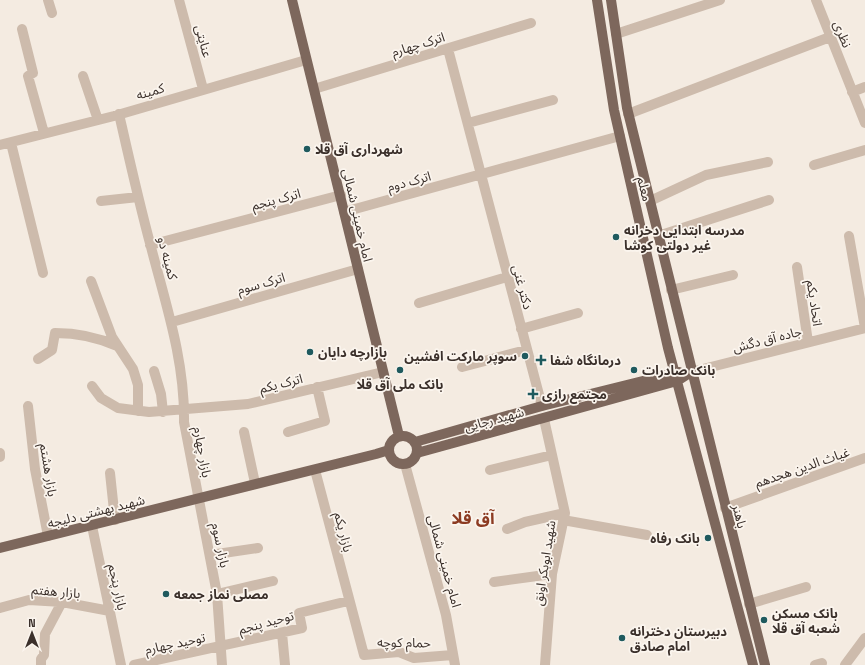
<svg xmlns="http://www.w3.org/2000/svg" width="865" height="665" font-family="'Space Grotesk','Noto Sans Arabic',sans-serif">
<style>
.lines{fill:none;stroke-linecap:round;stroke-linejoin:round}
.minor{stroke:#cdbbac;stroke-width:10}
.major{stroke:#7d675c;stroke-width:10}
.poi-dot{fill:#1f5a5e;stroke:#fbf5ee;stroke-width:1.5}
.labels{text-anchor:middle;stroke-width:3.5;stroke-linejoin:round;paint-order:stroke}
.street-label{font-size:13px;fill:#3b302b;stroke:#fbf5ee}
.poi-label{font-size:13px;font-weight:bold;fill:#3b302b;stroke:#fbf5ee;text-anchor:start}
.district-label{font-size:17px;font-weight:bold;fill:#8c3b22;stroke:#fbf5ee}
</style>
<rect width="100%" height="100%" fill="#f4ebe1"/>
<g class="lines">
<path class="minor" d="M48 0 52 13
M179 0 203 89
M816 0 865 123
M22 29 33 73 28 76 44 133
M616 34 720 0
M448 49 542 406
M83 76 98 120
M314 89 531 23
M852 92 865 87
M119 114C129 158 139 203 151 247 166 305 185 361 184 422L217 594 222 665
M628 114 830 37
M468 123 553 100
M11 143 43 273
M0 145 114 116 306 60
M814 165 865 150
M101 201 138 197
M650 201 706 175 768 162
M344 212 620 136
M658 236 769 200
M150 245 341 195
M797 267 808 342
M91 281 112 337 133 369 138 385V411
M671 290 733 275
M419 303 507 277
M172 322 358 269
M521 329 578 313
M38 359 52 350 55 333C77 333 97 337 117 346
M462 367 526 350
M154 371 161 394 163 412
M691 372 865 328 849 236
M92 386 101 398 118 408 149 412 248 404 383 372
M28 406 35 469 48 536
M544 419 565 513 552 574 545 665
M244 432 255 483
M288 432 325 421 317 387
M0 453V457
M405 464 446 615 455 665
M315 470 364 655 399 652 414 658 453 655
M490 470 552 455
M110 473 115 520
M725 508 865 458
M563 520 647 535
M92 526 121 665
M507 529 525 522 565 513
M210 555 258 548
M494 582 552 574
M217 594 273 581
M749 604 806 587
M0 608 29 600 62 602 110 611
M282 633 285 665
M41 665V659L44 655 45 634 62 602
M134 665 302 628 299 613 348 601
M815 665 822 663
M845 665 865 638"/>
<path class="major" d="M292 0 399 436
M597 0 614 110 668 348 753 665
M611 0 627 108 765 665
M389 450a14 14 0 1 1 28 0a14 14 0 1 1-28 0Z
M415 442 542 406 679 372
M417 453 677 381 691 372
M0 548 376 454 389 450"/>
</g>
<g class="poi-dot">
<circle cx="307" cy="149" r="4"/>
<circle cx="616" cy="237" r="4"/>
<circle cx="310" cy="352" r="4"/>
<circle cx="525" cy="356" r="4"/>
<path d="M539 354h4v4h4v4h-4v4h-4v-4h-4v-4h4z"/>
<circle cx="400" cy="370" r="4"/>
<circle cx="634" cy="370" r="4"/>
<path d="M531 388h4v4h4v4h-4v4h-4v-4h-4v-4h4z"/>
<circle cx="708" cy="538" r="4"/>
<circle cx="166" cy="594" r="4"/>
<circle cx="764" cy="620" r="4"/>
<circle cx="622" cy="638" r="4"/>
</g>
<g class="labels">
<g class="street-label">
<text transform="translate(843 34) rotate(68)" y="5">نظری</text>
<text transform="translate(204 41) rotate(75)" y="5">عنایتی</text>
<text transform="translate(418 44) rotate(-17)" y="5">اترک چهارم</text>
<text transform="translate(150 91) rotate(-16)" y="5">کمینه</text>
<text transform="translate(409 181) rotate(-15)" y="5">اترک دوم</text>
<text transform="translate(645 189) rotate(77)" y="5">معلم</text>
<text transform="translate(276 199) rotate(-15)" y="5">اترک پنجم</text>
<text transform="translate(358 215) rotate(77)" y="5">امام خمینی شمالی</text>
<text transform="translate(168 258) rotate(75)" y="5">کمینه دو</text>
<text transform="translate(261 283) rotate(-16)" y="5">اترک سوم</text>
<text transform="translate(523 287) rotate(75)" y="5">دکتر غنی</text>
<text transform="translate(815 303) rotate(82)" y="5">اتحاد یکم</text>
<text transform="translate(767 339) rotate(-14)" y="5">جاده آق دگش</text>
<text transform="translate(281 383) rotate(-14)" y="5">اترک یکم</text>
<text transform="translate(494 419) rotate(-15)" y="5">شهید رجایی</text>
<text transform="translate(203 452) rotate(80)" y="5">بازار چهارم</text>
<text transform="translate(802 467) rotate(-19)" y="5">غیاث الدین هجدهم</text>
<text transform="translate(49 470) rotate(81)" y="5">بازار هشتم</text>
<text transform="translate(96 511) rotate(-14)" y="5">شهید بهشتی دلیجه</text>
<text transform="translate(740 516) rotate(76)" y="5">باهنر</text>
<text transform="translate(344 532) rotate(76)" y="5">بازار یکم</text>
<text transform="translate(221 545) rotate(78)" y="5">بازار سوم</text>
<text transform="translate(445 561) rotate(75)" y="5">امام خمینی شمالی</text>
<text transform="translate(544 563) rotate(-81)" y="5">شهید ابوبکر اونق</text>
<text transform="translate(118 587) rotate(78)" y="5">بازار پنجم</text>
<text transform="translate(56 591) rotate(5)" y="5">بازار هفتم</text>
<text transform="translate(266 622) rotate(-15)" y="5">توحید پنجم</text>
<text transform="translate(404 642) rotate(1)" y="5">حمام کوچه</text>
<text transform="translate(175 643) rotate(-12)" y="5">توحید چهارم</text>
</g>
<g class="poi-label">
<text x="315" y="154">شهرداری آق قلا</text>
<text x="624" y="235">مدرسه ابتدایی دخرانه<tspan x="624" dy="15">غیر دولتی کوشا</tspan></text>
<text x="318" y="357">بازارچه دایان</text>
<text x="517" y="361" text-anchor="end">سوپر مارکت افشین</text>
<text x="550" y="365">درمانگاه شفا</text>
<text x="642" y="375">بانک صادرات</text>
<text x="400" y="389" text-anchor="middle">بانک ملی آق قلا</text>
<text x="542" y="399">مجتمع رازی</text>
<text x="700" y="543" text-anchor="end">بانک رفاه</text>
<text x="174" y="599">مصلی نماز جمعه</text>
<text x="772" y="618">بانک مسکن<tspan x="772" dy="15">شعبه آق قلا</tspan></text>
<text x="630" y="636">دبیرستان دخترانه<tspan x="630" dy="15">امام صادق</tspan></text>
</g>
<g class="district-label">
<text x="473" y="524">آق قلا</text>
</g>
</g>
<g transform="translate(32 633)" stroke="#fbf5ee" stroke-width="3" paint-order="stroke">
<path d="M0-3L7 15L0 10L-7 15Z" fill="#3b302b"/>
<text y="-6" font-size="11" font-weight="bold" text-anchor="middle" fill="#3b302b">N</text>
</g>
</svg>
